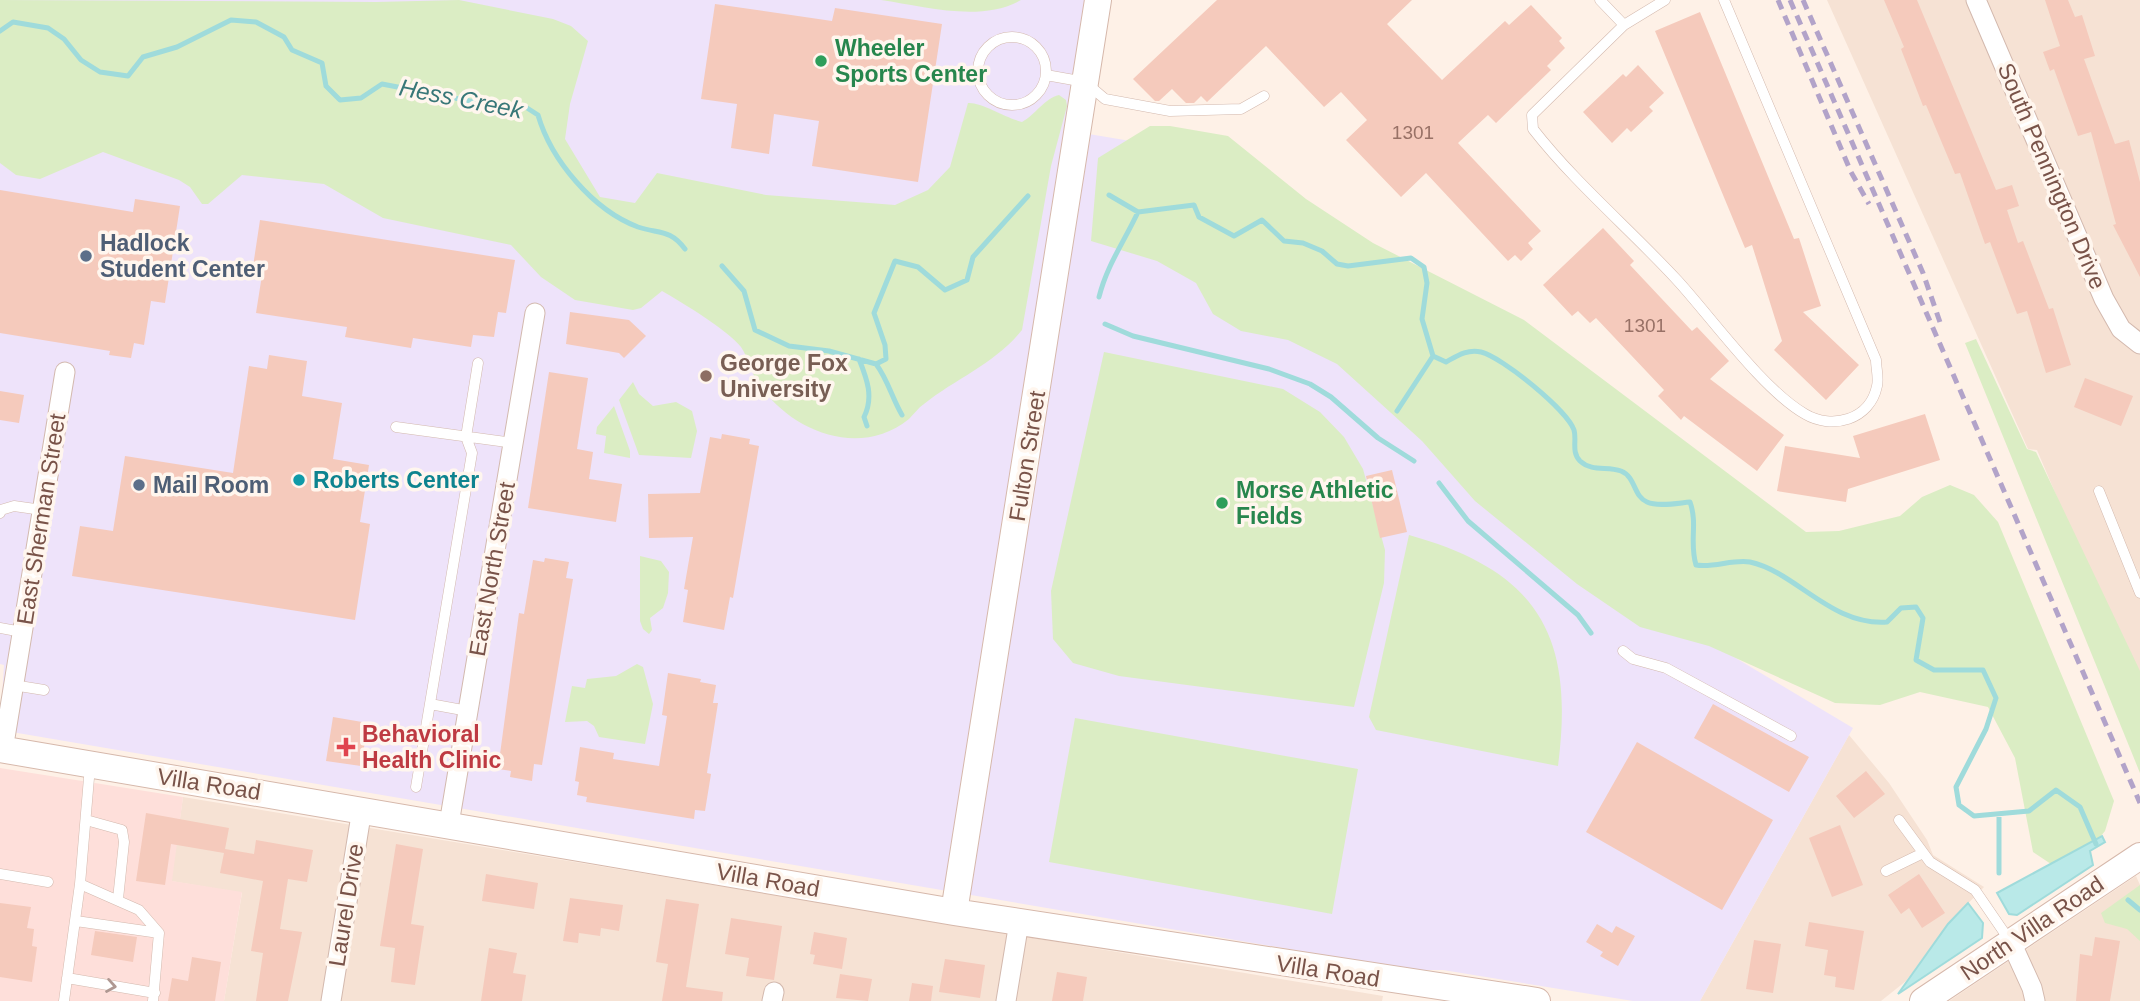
<svg xmlns="http://www.w3.org/2000/svg" width="2140" height="1001" font-family="Arial,sans-serif">
<style>
.residential{fill:#f6e2d4}
.commercial{fill:#fedfda}
.education{fill:#eee3fa}
.green{fill:#dbedc4}
.water{fill:#b9e9e8;stroke:#9fdbdb;stroke-width:2}
.lines{fill:none;stroke-linecap:round;stroke-linejoin:round}
.stream{stroke:#9fdbdb;stroke-width:5}
.building{fill:#f5cabc}
.lane-casing{stroke:#d3b9ae;stroke-width:11}
.street-casing{stroke:#d3b9ae;stroke-width:21}
.secondary-casing{stroke:#d6b8ab;stroke-width:28}
.lane{stroke:#fff;stroke-width:10}
.street{stroke:#fff;stroke-width:19}
.secondary{stroke:#fff;stroke-width:26}
.rail{stroke:#b2a3c9;stroke-width:5;stroke-dasharray:10 7;stroke-linecap:butt}
.oneway{stroke:#af9892}
.leisure-dot{fill:#2e9e5b;stroke:#fff6ee;stroke-width:2.5}
.service-dot{fill:#5c6f8a;stroke:#fff6ee;stroke-width:2.5}
.education-dot{fill:#8d6e63;stroke:#fff6ee;stroke-width:2.5}
.culture-dot{fill:#0f9aa8;stroke:#fff6ee;stroke-width:2.5}
.health-dot{fill:#e0444e;stroke:#fff6ee;stroke-width:2.5}
.labels{text-anchor:middle;stroke-width:7;stroke-linejoin:round;paint-order:stroke}
.number-label{font-size:19px;fill:#987166}
.leisure-label{font-size:23px;font-weight:bold;fill:#27864d;stroke:#fff6ee;text-anchor:start}
.street-label{font-size:23px;fill:#795349;stroke:#fff6ee}
.service-label{font-size:23px;font-weight:bold;fill:#4e5e75;stroke:#fff6ee;text-anchor:start}
.education-label{font-size:23px;font-weight:bold;fill:#785e54;stroke:#fff6ee;text-anchor:start}
.culture-label{font-size:23px;font-weight:bold;fill:#0d838f;stroke:#fff6ee;text-anchor:start}
.health-label{font-size:23px;font-weight:bold;fill:#be3a42;stroke:#fff6ee;text-anchor:start}
.water-label{font-size:24px;font-style:italic;fill:#387778;stroke:#fff6ee}
</style>
<rect width="100%" height="100%" fill="#fef1e7"/>
<path class="residential" d="M1827 0H2140V693L2037 450 2028 449Z
M1849 735 1889 783 1927 840 1933 855 1984 887 1948 924 1906 981 1881 1001H1700Z
M183 797 1383 996 1382 1001H224L242 893 171 881Z
M2136 876 2140 885V1001H1949Z"/>
<path class="commercial" d="M0 768 183 797 172 881 242 892 224 1001H0Z"/>
<path class="education" d="M0 0H1085L1065 130 1184 150 1642 602 1853 728 1700 1001H1633L1443 970H1412L0 730 4 665 0 664Z"/>
<path class="green" d="M0 0 376 2 459 0 553 19 571 26 588 41 570 104 565 139 600 197 635 203 657 173 766 195 895 205 928 190 950 167 968 103C981 102 1006 118 1022 122 1035 115 1045 98 1059 95L1066 100 1067 106 1051 166 1022 330C996 363 957 378 924 404 918 408 914 414 909 419 858 460 788 430 757 381 750 370 748 357 741 347 728 330 681 302 662 291L641 308 633 310 575 300 541 277 511 245 383 218 324 184 242 175 208 204H202L190 187 179 180 103 152 40 179 16 175 0 163Z
M881 0H1021C981 23 923 6 881 0Z
M1150 126H1170L1228 136 1306 199 1373 243 1524 320 1806 532 1839 531 1900 516 1922 497 1950 485 1974 495 1998 522 2114 801 2105 831 2096 842 2051 864 2033 852 2015 758 1988 707 1920 692 1880 705 1835 703 1709 646 1640 627 1577 584 1475 501 1422 441 1337 364 1288 340 1241 331 1213 314 1196 283 1157 261 1091 241 1098 158Z
M1976 339 2027 449 2036 452 2140 671V773L1965 343Z
M1104 352 1283 389 1320 412 1344 437 1363 469 1385 550 1384 583 1354 707 1119 676 1073 663 1053 639 1051 591Z
M633 382 639 394 653 406 676 402 692 411 697 431 691 458 639 455 619 400Z
M614 406 630 451V458L604 453 606 436 596 434 597 427Z
M1409 535C1538 571 1575 635 1558 766L1376 730 1369 717Z
M640 556 661 561 669 572 668 593 663 608 650 618 652 630 649 634 643 629 640 621Z
M637 664 643 667 653 704 645 744 599 737 594 726 587 721 565 722 572 686 585 688 587 679 616 676Z
M1075 718 1358 769 1332 914 1049 862Z
M2140 885V941L2127 929 2105 923 2101 913Z"/>
<path class="water" d="M2102 836 2105 842 2090 851 2093 865 2017 915 2009 914 1997 893Z
M1968 903 1983 923 1982 938 1898 994 1948 924Z"/>
<g class="lines">
<path class="stream" d="M0 31 13 22 48 28 64 39 81 60 100 72 128 76 143 57 177 47 231 20 256 22 284 37 292 50 322 63 326 86 340 100 361 98 382 84 470 101 524 106 538 115C551 160 593 210 638 227 659 234 670 229 685 249
M1109 195 1138 212 1194 205 1199 217 1234 236 1262 220 1284 241 1303 243 1322 251 1337 264 1348 266 1411 258 1424 267 1427 283 1422 319 1433 356 1446 362C1457 356 1467 349 1481 352 1502 357 1567 410 1574 430 1577 440 1571 452 1580 461 1592 472 1607 466 1621 471 1636 477 1633 496 1647 502 1658 507 1678 503 1690 502 1698 525 1689 541 1696 565 1714 568 1733 559 1750 562 1796 572 1831 626 1887 622L1901 608 1916 607 1923 618 1916 660 1934 670H1983L1996 698 1986 729 1956 787 1959 805 1974 816 2029 811 2056 790 2080 807 2096 844
M722 266 744 291 755 330 789 346 829 351 876 364 886 359 885 345 874 313 895 261 918 267 945 290 967 280 973 257 1028 196
M1099 297C1107 265 1124 242 1138 212
M1105 324 1133 336 1269 369 1310 384 1331 397 1378 438 1414 461
M859 359C867 379 874 397 864 417L867 426
M876 364C888 380 892 398 902 415
M1397 411 1433 356
M1439 483 1468 521 1578 615 1591 633
M1999 873V814
M2128 900 2140 910"/>
</g>
<path class="building" d="M1217 0H1412L1387 24 1442 80 1505 21 1509 25 1531 5 1562 38 1559 41 1565 48 1547 66 1551 70 1496 123 1488 115 1458 143 1541 231 1528 243 1533 249 1521 261 1515 255 1508 261 1426 173 1401 197 1346 140 1367 120 1341 92 1324 107 1266 46 1207 102 1201 96 1194 103H1186L1172 89 1159 101H1155L1133 79Z
M1884 0H1917L1996 190 2012 185 2019 206 2007 210 2018 243 2023 241 2049 309 2053 308 2071 365 2046 373 2027 311 2017 314 1990 242 1985 244 1960 173 1955 174 1926 105 1923 106 1901 49 1904 47Z
M2045 0H2068L2075 17 2082 15 2095 56 2084 59 2115 144 2129 140 2140 182V277L2113 225 2116 224 2091 132 2078 136 2054 69 2050 71 2043 52 2060 46Z
M715 4 832 21 835 8 942 24 918 182 812 166 819 121 774 114 769 154 731 148 737 104 701 99Z
M1700 12 1794 239 1799 238 1821 306 1803 312 1859 365 1826 400 1774 350 1782 341 1752 245 1745 248 1655 31Z
M1638 65 1664 93 1649 107 1653 111 1631 132 1627 128 1612 143 1583 112 1623 74 1626 77Z
M0 190 133 212 135 199 180 206 165 303 151 301 144 345 134 343 131 358 109 355 110 351 0 333Z
M260 220 515 260 506 313 498 312 494 337 473 335 471 347 413 338 411 348 345 337 347 327 256 313 262 275 252 273Z
M1603 228 1634 261 1630 265 1692 331 1697 327 1729 361 1710 379 1784 435 1757 471 1684 416 1681 420 1658 396 1664 390 1596 318 1590 323 1578 311 1572 316 1543 285Z
M570 312 629 320 646 336 624 358 619 353 566 344Z
M269 355 307 361 302 396 342 403 333 459 369 465 360 522 370 524 355 620 72 576 80 526 113 531 125 456 233 473 249 366 267 369Z
M549 372 588 378 577 449 593 452 589 479 622 484 616 522 528 508Z
M2085 378 2133 396 2121 426 2074 407Z
M0 391 24 395 19 423 0 420Z
M1925 414 1940 460 1848 489 1846 502 1777 491 1785 446 1860 458 1853 436Z
M722 434 750 439 749 444 759 446 733 598 730 597 724 630 683 622 688 590 684 589 693 537 649 538 648 494 700 493 710 437 721 439Z
M1392 470 1407 532 1380 538 1366 476Z
M545 558 569 562 566 578 573 579 542 765 534 764 532 781 510 777 511 771 498 769 519 613 524 614 533 560 544 562Z
M668 673 701 679 700 682 716 685 713 703H718L707 773 711 774 705 811 695 810 694 819 586 802 587 797 577 795 579 782 575 781 580 747 614 753 613 759 659 766 667 716 662 715Z
M1713 704 1809 757 1789 792 1694 738Z
M333 717 368 723 361 766 326 761Z
M1637 742 1773 820 1722 910 1586 832Z
M1866 771 1885 794 1854 818 1836 796Z
M146 813 229 828 225 849 254 854 256 840 313 850 307 882 288 879 280 929 302 932 288 1001H256L263 953 251 951 263 881 220 873 224 853 171 844 165 885 136 881Z
M1840 825 1863 885 1832 897 1809 838Z
M396 844 423 849 411 924 424 926 415 985 391 982 395 948 380 946Z
M486 874 538 883 534 909 482 901Z
M1919 874 1945 913 1922 928 1909 908 1901 914 1888 895Z
M570 898 623 905 619 931 601 928 600 936 579 933 578 943 563 941Z
M666 899 699 904 686 987 723 992 722 1001H662L668 964 656 962Z
M0 903 31 907 27 928 34 929 32 946 37 947 32 982 0 977Z
M731 918 782 926 774 980 746 976 749 958 725 954Z
M1809 922 1864 931 1854 990 1835 987 1836 977 1824 975 1828 950 1805 946Z
M1597 924 1612 933 1616 926 1635 936 1618 966 1600 956 1603 952 1586 942Z
M95 931 137 937 133 962 91 955Z
M814 932 847 938 842 969 813 964 815 955 810 954Z
M2095 937 2120 941 2110 1001H2076L2080 954 2092 956Z
M1754 940 1781 944 1773 993 1746 989Z
M489 948 517 953 513 973 526 975 522 1001H481Z
M192 957 221 962 215 1001H168L172 978 188 981Z
M945 959 985 965 980 998 939 992Z
M1057 972 1087 977 1083 1001H1052Z
M840 974 872 979 868 1001 836 998Z
M912 983 933 986 931 1001H909Z"/>
<g class="lines">
<defs>
<path id="lane" d="M1600 0 1624 25
M1665 0 1624 25 1532 115 1533 129C1576 184 1630 229 1677 280 1711 317 1763 390 1805 414 1832 430 1870 420 1877 386 1879 378 1876 368 1876 360L1724 0
M978 71a34 34 0 1 1 68 0a34 34 0 1 1-68 0Z
M1046 75 1085 82 1105 99 1170 111 1241 109 1264 96
M396 427 514 443
M2099 491 2140 593
M0 513 1 510 14 506 42 510
M0 628 22 632
M1623 651 1633 659 1666 668 1791 736
M13 685 44 690
M430 704 468 711
M90 766 80 884 139 910 159 933 153 1001
M416 787 472 453 466 437 478 363
M86 820 122 830 124 842 118 899
M1899 820 1930 862 1975 890 2010 941
M1886 871 1923 853
M0 874 48 882
M76 921 159 933
M67 978 155 993
M64 1001 80 884"/>
<path id="street" d="M1976 0 2104 299 2121 329 2140 344
M3 750 65 372
M449 824 535 313
M2011 942 2032 988 2035 1001
M331 1001 362 809
M772 1001 774 992
M1006 1001 1019 922"/>
<path id="secondary" d="M0 749 954 912 1537 1001
M954 912 1098 0
M1923 1001 2140 856"/>
</defs>
<use href="#lane" class="lane-casing"/>
<use href="#street" class="street-casing"/>
<use href="#secondary" class="secondary-casing"/>
<use href="#lane" class="lane"/>
<use href="#street" class="street"/>
<use href="#secondary" class="secondary"/>
<path class="rail" d="M1778 0 1851 172 1869 204
M1790 0 2140 803
M1803 0 1923 273 1942 328"/>
</g>
<defs><path id="oneway-chevron" d="M-2-3.5L2.5 0L-2 3.5" fill="none" stroke-width="1.6" stroke-linecap="round" stroke-linejoin="round" transform="scale(1.75)"/></defs>
<use class="oneway" href="#oneway-chevron" transform="translate(111 986) rotate(10)"/>
<g class="leisure-dot">
<circle cx="821" cy="61" r="7"/>
<circle cx="1222" cy="503" r="7"/>
</g>
<g class="service-dot">
<circle cx="86" cy="256" r="7"/>
<circle cx="139" cy="485" r="7"/>
</g>
<circle class="education-dot" cx="706" cy="376" r="7"/>
<circle class="culture-dot" cx="299" cy="480" r="7"/>
<path class="health-dot" d="M342.5 736.5h7v7h7v7h-7v7h-7v-7h-7v-7h7z"/>
<g class="labels">
<g class="number-label">
<text x="1413" y="139">1301</text>
<text x="1645" y="332">1301</text>
</g>
<g class="leisure-label">
<text x="835" y="56">Wheeler<tspan x="835" dy="26">Sports Center</tspan></text>
<text x="1236" y="498">Morse Athletic<tspan x="1236" dy="26">Fields</tspan></text>
</g>
<g class="street-label">
<text transform="translate(2052 176) rotate(67)" y="8">South Pennington Drive</text>
<text transform="translate(1027 456) rotate(-81)" y="8">Fulton Street</text>
<text transform="translate(41 519) rotate(-81)" y="8">East Sherman Street</text>
<text transform="translate(492 569) rotate(-80)" y="8">East North Street</text>
<text transform="translate(209 784) rotate(9)" y="8">Villa Road</text>
<text transform="translate(768 880) rotate(10)" y="8">Villa Road</text>
<text transform="translate(346 905) rotate(-81)" y="8">Laurel Drive</text>
<text transform="translate(2032 928) rotate(-34)" y="8">North Villa Road</text>
<text transform="translate(1328 971) rotate(9)" y="8">Villa Road</text>
</g>
<g class="service-label">
<text x="100" y="251">Hadlock<tspan x="100" dy="26">Student Center</tspan></text>
<text x="153" y="493">Mail Room</text>
</g>
<g class="education-label">
<text x="720" y="371">George Fox<tspan x="720" dy="26">University</tspan></text>
</g>
<g class="culture-label">
<text x="313" y="488">Roberts Center</text>
</g>
<g class="health-label">
<text x="362" y="742">Behavioral<tspan x="362" dy="26">Health Clinic</tspan></text>
</g>
<g class="water-label">
<text transform="translate(461 99) rotate(11)" y="8">Hess Creek</text>
</g>
</g>
</svg>
